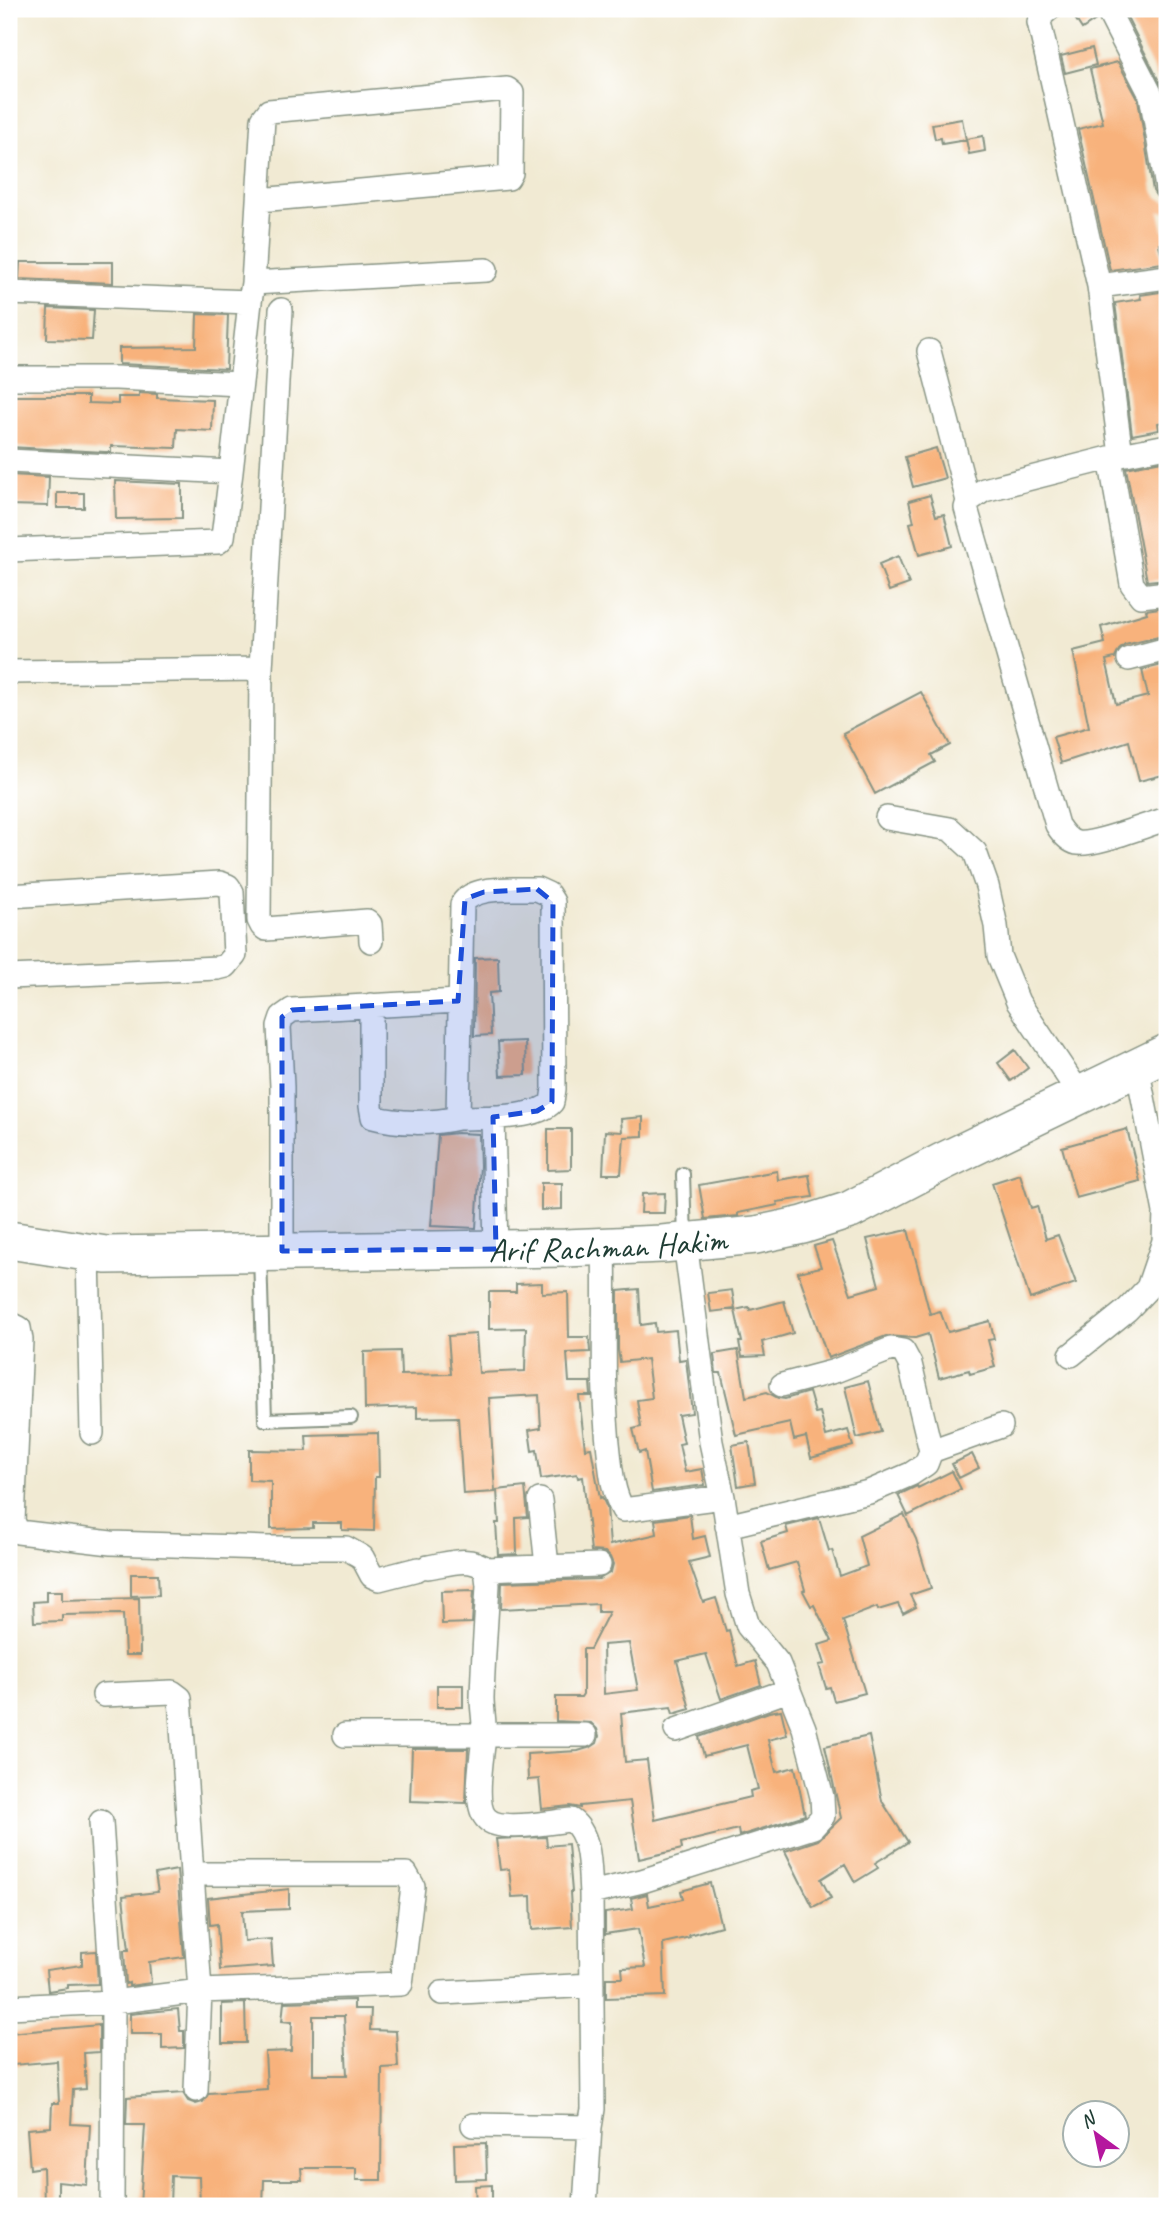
<svg xmlns="http://www.w3.org/2000/svg" width="1176" height="2215" font-family="Caveat,sans-serif">
<style>
.building{fill:#f8b27c;fill-rule:evenodd}
.lines{fill:none;stroke-linecap:round;stroke-linejoin:round}
.service-casing{stroke:#889484;stroke-width:16}
.minor-casing{stroke:#889484;stroke-width:26}
.primary-casing{stroke:#889484;stroke-width:40}
.service{stroke:#fff;stroke-width:12}
.minor{stroke:#fff;stroke-width:23}
.primary{stroke:#fff;stroke-width:37}
.marked{fill:#1d4ed8;fill-opacity:0.2;stroke:#1d4ed8;stroke-width:5;stroke-dasharray:14 9;stroke-linejoin:round}
.labels{text-anchor:middle;stroke-width:6;stroke-linejoin:round;paint-order:stroke}
.street-label{font-size:33px;fill:#1f3d34;stroke:#fff}
</style>
<rect width="100%" height="100%" fill="#fff"/>
<filter id="ink" filterUnits="userSpaceOnUse"><feTurbulence type="fractalNoise" baseFrequency=".0143" numOctaves="2"/><feDisplacementMap in="SourceGraphic" scale="14" xChannelSelector="R" yChannelSelector="G"/><feConvolveMatrix kernelMatrix="1 2 1 2 8 2 1 2 1" color-interpolation-filters="sRGB"/></filter>
<filter id="wash" filterUnits="userSpaceOnUse"><feTurbulence type="fractalNoise" baseFrequency=".00686" numOctaves="4" result="noise"/><feDisplacementMap in="SourceGraphic" scale="28" xChannelSelector="R" yChannelSelector="G"/><feGaussianBlur stdDeviation="1.57" result="paint"/><feColorMatrix in="noise" values="0 0 0 0 0 0 0 0 0 0 0 0 0 0 0 0 0 1.4 0 .05"/><feComposite in="paint" operator="in"/></filter>
<g filter="url(#wash)">
<rect width="100%" height="100%" fill="#f1ead3"/>
<g id="blocks">
<path class="building" d="M1069 9H1093L1097 19 1082 29Z
M1123 9H1155L1167 29V107L1163 89Z
M1092 48 1096 65 1065 73 1061 56Z
M1118 62 1138 99 1153 191 1157 197 1167 202V211L1159 212 1166 243 1159 244 1163 263 1110 270 1078 129 1103 123 1090 69Z
M962 119 966 140 942 144 941 138 935 139 932 124Z
M983 136 985 151 969 154 966 139Z
M20 262H113V283L19 279Z
M1167 291V421L1158 423 1159 430 1132 435 1115 303 1141 299 1140 295Z
M48 308 94 310 92 340 47 339Z
M197 314 228 315 226 369 119 364V348L196 347Z
M139 393 157 394V398L213 400 212 431 177 429 176 448 111 446V452H105L9 447V396H88V403L118 404V397H139Z
M936 448 945 478 913 487 905 457Z
M1167 460V579L1147 581 1126 468Z
M9 475 49 477 48 506 9 505Z
M115 481 182 484V518L116 519Z
M57 493H84V508H57Z
M930 495 936 516 944 514 952 546 919 555 910 523 914 522 909 501Z
M898 556 909 584 889 591 879 564Z
M1166 607 1167 635 1125 645 1119 650 1115 658 1106 660 1116 704 1148 696 1142 670 1162 665 1167 687V774L1139 781 1129 741 1061 763 1053 737 1089 727 1073 651 1105 643 1101 627 1147 613 1146 610Z
M921 692 950 745 931 755 935 762 875 794 843 733Z
M498 957 499 992 489 993 491 1035 474 1036 475 958Z
M525 1041 526 1075 500 1076 498 1042Z
M1015 1050 1028 1068 1011 1081 998 1063Z
M643 1117V1136L624 1137 621 1174H603L605 1131 622 1132 621 1119Z
M548 1129H571V1169L548 1170Z
M1127 1129 1140 1181 1076 1198 1062 1147Z
M457 1133 479 1134 480 1166 476 1228 431 1226 438 1135Z
M777 1171 778 1180 809 1175 813 1197 777 1202 778 1205 738 1213V1216L705 1219 699 1185Z
M1020 1174 1031 1208 1037 1206 1046 1239 1058 1235 1076 1283 1030 1299 992 1183Z
M541 1183H562V1209L541 1210Z
M665 1193 664 1213H641L642 1194Z
M908 1230 930 1314 940 1311 948 1332 990 1321 994 1339 988 1340 995 1367 970 1374 969 1370 939 1378 928 1334 915 1338 886 1336 828 1358 798 1272 821 1267 814 1246 832 1241 851 1294 879 1286 867 1239Z
M542 1283V1293L568 1292 569 1337H589L590 1352 567 1353 569 1382H590L591 1396H579L585 1449 591 1448 600 1498 602 1497 607 1508 610 1545 657 1534 655 1520 690 1515 693 1539 705 1536 710 1557 689 1562 703 1602 716 1598 726 1631 729 1630 738 1666 755 1661 761 1685 721 1699 706 1654 677 1661 690 1709 673 1714 671 1707 621 1713 625 1762 647 1760 655 1820 751 1797 750 1791 758 1789 747 1745 704 1756 699 1737 769 1712 781 1710 787 1735 768 1740 776 1772 795 1767 805 1815 739 1836 738 1829 681 1843 682 1849 639 1859 630 1801 580 1806V1808L570 1806 542 1809 539 1779 528 1780 527 1754 578 1751 591 1747 597 1743 599 1736 597 1729 591 1723 556 1721V1697H581L583 1694V1649H590L609 1612H598V1604L501 1609 502 1582 599 1579 611 1572 613 1564 610 1557 605 1552 591 1551 583 1477 578 1478 577 1474 541 1479 537 1450 532 1451 529 1430 541 1428 539 1395 489 1398 495 1492 463 1494 458 1417 417 1418V1407L365 1409 364 1352 400 1351 401 1375 451 1374 448 1336 476 1334 479 1373 525 1371 526 1328 489 1329V1292H516V1284ZM629 1643 638 1690 604 1694 603 1645Z
M639 1289 641 1325 655 1323 656 1332 676 1330 679 1360 686 1359 692 1413 678 1415 684 1443 679 1444 685 1472 702 1469 705 1485 652 1492 645 1451 639 1453 633 1429 641 1427 637 1400 652 1398 647 1359 620 1362 618 1350V1291Z
M732 1290 735 1309 711 1312 708 1293Z
M784 1301 793 1333 762 1342 765 1356 742 1357 739 1342H742L735 1310 749 1307 750 1310Z
M738 1350 746 1397 767 1392 778 1398 785 1399 809 1392 815 1413 820 1412 826 1436 848 1430 853 1446 811 1458 806 1437 794 1440 790 1423 736 1435 721 1373H716L714 1354Z
M868 1381 881 1432 857 1438 845 1387Z
M378 1433 379 1477H375L374 1531 342 1530V1523H313V1528L271 1529V1481L249 1480V1450L307 1451 306 1435Z
M749 1442 755 1483 738 1486 732 1445Z
M972 1454 979 1468 959 1478 952 1464Z
M952 1471 961 1489 908 1516 898 1495 917 1486 918 1488Z
M525 1487 528 1517 516 1518 517 1554 498 1555 496 1523H499L497 1490Z
M904 1514 916 1539 931 1588 910 1595 916 1607 903 1614 898 1604 878 1610 877 1607 843 1620 865 1693 834 1701 830 1687 826 1688 819 1665 825 1664 819 1645 832 1641 814 1605 811 1606 803 1591 805 1590 797 1562 769 1570 761 1541 788 1533 786 1526 819 1518 829 1551 832 1550 840 1576 867 1566 859 1536Z
M131 1574H158L159 1595 131 1596Z
M474 1590 472 1623 442 1624 441 1591Z
M46 1591H62V1600L139 1598 140 1655H125L123 1614 62 1615V1621L34 1622 33 1602 46 1601Z
M437 1685H463V1707H437Z
M869 1736 882 1801 908 1842 875 1863 878 1868 855 1882 845 1864 821 1879 831 1898 813 1907 785 1851 818 1840 841 1818 825 1746Z
M412 1749H468L466 1803 410 1801Z
M546 1837 547 1846 568 1844 572 1892H570L572 1927 532 1930 531 1896 512 1897 509 1869 500 1870 496 1839Z
M177 1870 184 1957 149 1962 151 1983 129 1986V1983L126 1984 124 1950H129L123 1896 158 1892 155 1874Z
M710 1883 721 1926 689 1935 690 1937 663 1943 665 1996 606 1998V1978H623L622 1968 645 1967 638 1929 605 1934V1913L633 1909 631 1898 647 1894 649 1906 683 1899 681 1891Z
M289 1889V1909L242 1911 244 1941 271 1939 273 1966 220 1970 217 1924 210 1925 208 1898Z
M96 1951 98 1984 68 1985V1988L48 1991 46 1970 82 1965V1952Z
M354 2000V2009H371L370 2030 396 2031 398 2067 382 2068 381 2180H356V2168H301L302 2180H264L263 2206H200L199 2177 171 2176 170 2206H140L145 2125H126L127 2097 183 2093 188 2101 196 2104 203 2102 209 2093 267 2089 265 2052 291 2051 292 2022 282 2021 284 2002ZM313 2016H344L347 2075H313Z
M245 2003 246 2043H222V2004Z
M178 2009 180 2031H184V2048L162 2049V2034H130V2014Z
M99 2025V2052L84 2053 86 2089 73 2090 71 2124 90 2125 87 2185 58 2182V2206H44L43 2167 30 2169 27 2129 51 2127 52 2103H59L57 2061 13 2065 9 2033Z
M486 2143 487 2179 455 2180 454 2144Z
M492 2185V2206H476L475 2186Z"/>
</g>
</g>
<g filter="url(#ink)">
<use href="#blocks" fill-opacity="0" stroke="#889484" stroke-width="2"/>
<g class="lines">
<defs>
<path id="service" d="M683 1174 685 1240
M260 1255 265 1420 351 1417"/>
<path id="minor" d="M1049 9 1043 14 1039 22 1099 286 1121 455
M1107 9 1151 95 1167 188
M253 283 486 270
M1099 286 1167 277
M9 293 250 302 231 472 9 461
M250 302 253 283 263 119 269 111 507 89 512 93 511 173 508 178 259 200
M281 310 261 669 259 920 262 926 266 929 367 921 370 924 371 941
M929 351 968 501
M9 378H116L240 384
M1167 446 1121 455 984 490 968 501 966 508 1057 825C1062 833 1068 841 1077 843 1094 846 1148 824 1167 819
M1110 458 1132 584 1141 596 1167 593
M9 550 218 542 223 537 231 472
M1129 659 1167 649
M9 672 261 669
M887 818 950 829 975 852 987 886 996 926 999 956 1018 1002 1081 1096
M537 889 548 894 553 902 554 1089 552 1102C536 1120 481 1117 458 1118L462 904C475 884 516 890 537 889Z
M9 896 220 883 228 886 232 892 235 955 226 966 218 968 9 977
M371 1005V1106L373 1117C398 1124 432 1124 458 1118
M493 1117 496 1249
M604 1247C606 1315 601 1384 609 1452 611 1472 613 1493 623 1510L723 1497
M282 1251V1087L279 1026 282 1017 292 1010 458 1001
M88 1253 92 1433
M9 1323 19 1328 21 1340 13 1521 18 1532 111 1543 268 1548H346L362 1557 372 1576 379 1579 418 1569
M1071 1355 1127 1310 1148 1288 1164 1241 1165 1212 1137 1066
M931 1451 1001 1426
M540 1500 547 1566
M727 1526 869 1492 911 1474 926 1464 931 1451 910 1364 903 1351 891 1349 835 1371 782 1385
M428 1567C448 1564 469 1555 486 1569L488 1585C486 1623 483 1660 482 1698 482 1710 485 1723 484 1735 483 1754 472 1806 487 1819 501 1833 553 1821 571 1820 592 1835 589 1870 591 1893
M486 1569 599 1565
M104 1695 172 1692 180 1698 200 1991 196 2090
M676 1730 789 1690
M345 1735H585
M101 1822 113 2002 200 1991 401 1984 413 1886 406 1874H193
M442 1993 592 1985
M9 2007 113 2002 112 2206
M473 2125 590 2127 593 2109 591 1893 642 1881 813 1827 823 1816 822 1797 804 1728 778 1663 748 1626 738 1594 723 1497 711 1442 685 1242
M585 2206 590 2127"/>
<g id="primary">
<path id="s1" d="M9 1240 106 1255 565 1248 662 1244 756 1235 803 1225 850 1210 942 1162 1167 1053"/>
</g>
</defs>
<use href="#service" class="service-casing"/>
<use href="#minor" class="minor-casing"/>
<use href="#primary" class="primary-casing"/>
<use href="#service" class="service"/>
<use href="#minor" class="minor"/>
<use href="#primary" class="primary"/>
</g>
</g>
<path class="marked" d="M537 889 553 902 552 1102 537 1111 493 1117 496 1249 282 1251V1017L292 1010 458 1001 465 899 484 892Z"/>
<g class="labels">
<g class="street-label">
<text dy="12" stroke="none"><textPath href="#s1" startOffset="600">Arif Rachman Hakim</textPath></text>
</g>
</g>
<rect width="1176" height="2215" fill="none" stroke="#fff" stroke-width="35"/>
<g transform="translate(1096 2134) rotate(327)"><circle r="33" fill="#ffffff" stroke="#a5b1ae" stroke-width="2"/>
<path d="M0-5L12 26L0 18L-12 26Z" fill="#b5179e"/>
<text y="-10" font-size="19" font-weight="bold" text-anchor="middle" fill="#1f3d34">N</text>
</g>
</svg>
